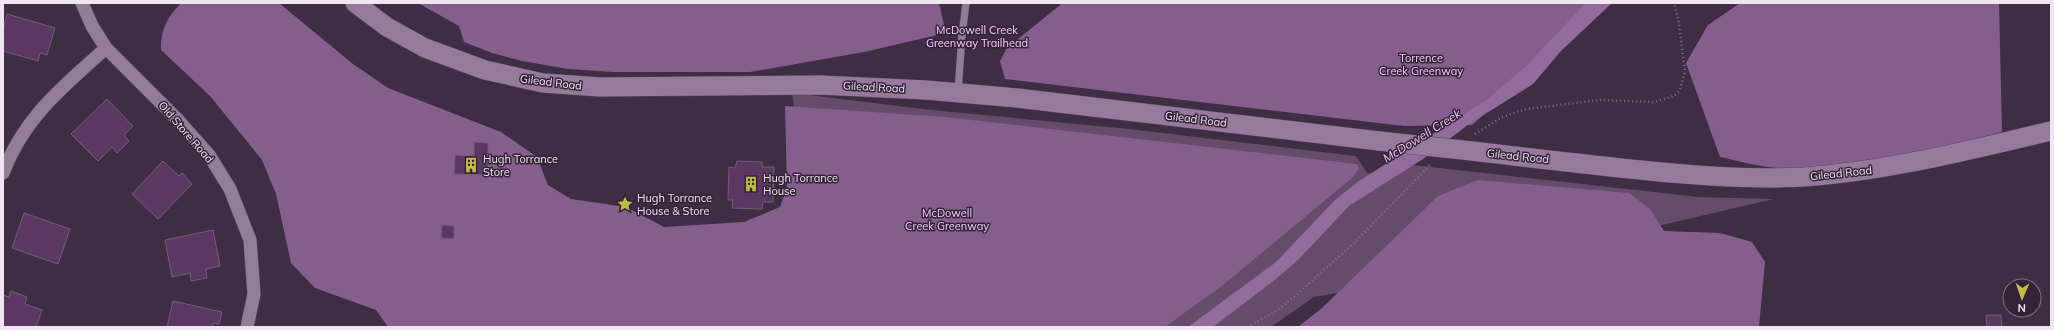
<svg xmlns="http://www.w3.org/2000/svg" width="2054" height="330" font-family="Mulish,sans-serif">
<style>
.green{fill:#644c6a}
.forest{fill:#845f8c}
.water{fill:#926d9b}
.building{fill:#5a3862;stroke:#725e76}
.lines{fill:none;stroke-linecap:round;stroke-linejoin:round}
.lane-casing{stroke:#5a4b5e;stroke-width:8}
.street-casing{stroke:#5a4b5e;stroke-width:14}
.secondary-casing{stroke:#5a4b5e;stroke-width:20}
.path{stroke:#7f7083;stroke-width:2.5;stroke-dasharray:1 3;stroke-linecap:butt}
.lane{stroke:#927d96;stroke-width:7}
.street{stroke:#927d96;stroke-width:13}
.secondary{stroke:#98799e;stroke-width:19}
.secondary-bridge-casing{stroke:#5a4b5e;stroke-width:20;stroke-linecap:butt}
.secondary-bridge{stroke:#98799e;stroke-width:19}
.labels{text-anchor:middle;stroke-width:3;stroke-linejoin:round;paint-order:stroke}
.park-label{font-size:11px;fill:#f4d2fc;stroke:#342338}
.street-label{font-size:11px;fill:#f1e5f3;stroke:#342338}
.poi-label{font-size:11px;fill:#f1e5f3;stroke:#342338;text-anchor:start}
.water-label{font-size:12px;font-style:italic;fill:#f3c6fd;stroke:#342338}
</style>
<rect width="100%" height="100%" fill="#3e2d43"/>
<path class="green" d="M792 93 931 110 1129 129 1356 156 1368 174 1404 164 1698 197 1774 199 1455 273 1314 297 1271 327H705L794 247 800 149Z"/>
<path class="forest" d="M181 3H279L353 64 388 88 501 132 537 157 548 185 571 199 626 207 664 227 744 222 780 207 787 188 785 106 945 117 1357 164 1359 168 1353 177 1223 285 1165 327H388L376 310 315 288 291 263 276 194 262 160 210 96 161 50C160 31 167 17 181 3Z
M418 3H939L946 33 864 52 750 72H613L568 69 522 61 492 53 464 42 459 26Z
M1061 3H1599L1525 78 1472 125 1404 126 1005 79 1000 61 1007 48 1060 5Z
M1740 3H1999L2002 132C1930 150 1855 172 1780 168 1760 167 1739 161 1720 157L1686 63 1708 25Z
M1478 180 1629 193 1650 209 1664 231 1720 233 1752 242 1765 262 1759 327H1298L1322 308 1438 196Z"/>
<path class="water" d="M1586 3H1612L1561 51 1533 84 1469 124 1423 159 1349 206 1299 259 1276 279 1213 327H1188L1276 262 1335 200 1359 181 1488 99 1526 66Z"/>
<path class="building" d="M7 14 55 28 47 55 40 53 38 61 3 51V30Z
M107 99 133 126 124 135 129 141 117 153 112 147 98 161 71 134Z
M474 142 488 143V175L454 174 455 155 474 156Z
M163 161 179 176 182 173 192 184 158 219 132 194Z
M737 161 762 162V167H774L773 202H763L762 209 732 208 733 200H728L729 167 735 168Z
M24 213 70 229 58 264 12 248Z
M442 225 454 226V239L441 238Z
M213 230 220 266 206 269 207 278 191 281 190 273 172 277 165 240Z
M11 291 27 297 25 304 42 310 36 327H3V295L9 297Z
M173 301 222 312 219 324 213 323 212 327H167Z
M1986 315H2001L2002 327H1987Z"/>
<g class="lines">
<defs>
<path id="lane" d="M958 92 962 35 966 3"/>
<path id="street" d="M82 3 92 26 106 48 177 119 209 155 230 189 250 240 254 294 247 327
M3 173C24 117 64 86 106 48"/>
<path id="secondary" d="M355 3 387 27 425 48 485 70 543 83 600 87 820 85 926 90 1017 98 1379 141
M1472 151C1531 158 1590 165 1650 171 1701 176 1753 180 1804 177 1888 171 1969 150 2051 131"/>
</defs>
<use href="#lane" class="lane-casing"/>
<use href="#street" class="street-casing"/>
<use href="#secondary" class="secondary-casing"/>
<path class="path" d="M1475 134 1502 117 1526 109 1600 100 1654 102 1674 96 1680 90 1685 71 1678 18 1674 3
M1247 327 1273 313 1294 297 1354 243 1431 164"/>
<use href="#lane" class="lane"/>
<use href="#street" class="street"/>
<use href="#secondary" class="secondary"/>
<defs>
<path id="secondary-bridge" d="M1379 141 1472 151"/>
</defs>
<use href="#secondary-bridge" class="secondary-bridge-casing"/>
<use href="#secondary-bridge" class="secondary-bridge"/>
</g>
<defs>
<symbol id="building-bare" viewBox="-9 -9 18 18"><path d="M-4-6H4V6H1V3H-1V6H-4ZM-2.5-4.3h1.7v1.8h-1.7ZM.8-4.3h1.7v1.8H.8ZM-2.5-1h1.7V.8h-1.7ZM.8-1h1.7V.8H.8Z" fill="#bebf42" stroke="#342338" stroke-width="2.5" paint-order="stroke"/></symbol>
<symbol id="sight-bare" viewBox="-9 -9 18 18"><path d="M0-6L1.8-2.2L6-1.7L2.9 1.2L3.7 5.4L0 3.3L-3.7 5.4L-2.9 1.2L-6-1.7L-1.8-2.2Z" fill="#bebf42" stroke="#342338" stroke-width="2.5" paint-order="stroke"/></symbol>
</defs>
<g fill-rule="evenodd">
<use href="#building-bare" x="460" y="154" width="22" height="22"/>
<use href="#building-bare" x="740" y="173" width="22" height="22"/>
<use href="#sight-bare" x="614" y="193" width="22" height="22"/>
</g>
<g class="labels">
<g class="park-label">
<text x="977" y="34">McDowell Creek<tspan x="977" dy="13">Greenway Trailhead</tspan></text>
<text x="1421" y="62">Torrence<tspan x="1421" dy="13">Creek Greenway</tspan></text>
<text x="947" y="217">McDowell<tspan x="947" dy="13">Creek Greenway</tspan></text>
</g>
<g class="street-label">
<text transform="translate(551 82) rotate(7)" y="4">Gilead Road</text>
<text transform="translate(874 87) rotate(3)" y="4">Gilead Road</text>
<text transform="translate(1196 119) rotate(7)" y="4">Gilead Road</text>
<text transform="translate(186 132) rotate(49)" y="4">Old Store Road</text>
<text transform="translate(1518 156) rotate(6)" y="4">Gilead Road</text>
<text transform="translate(1841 173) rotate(-6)" y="4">Gilead Road</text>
</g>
<g class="poi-label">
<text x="483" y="163">Hugh Torrance<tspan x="483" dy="13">Store</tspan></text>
<text x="763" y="182">Hugh Torrance<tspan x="763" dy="13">House</tspan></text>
<text x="637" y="202">Hugh Torrance<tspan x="637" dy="13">House &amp; Store</tspan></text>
</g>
<g class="water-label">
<text transform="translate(1422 136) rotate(-32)" y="4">McDowell Creek</text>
</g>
</g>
<rect width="2054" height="330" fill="none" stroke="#f1e5f3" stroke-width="8"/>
<g transform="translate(2022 298) rotate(182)"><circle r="19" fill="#342338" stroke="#807183"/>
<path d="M0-3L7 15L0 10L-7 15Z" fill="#bebf42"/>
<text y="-6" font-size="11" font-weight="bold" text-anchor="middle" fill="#f1e5f3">N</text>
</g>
</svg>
